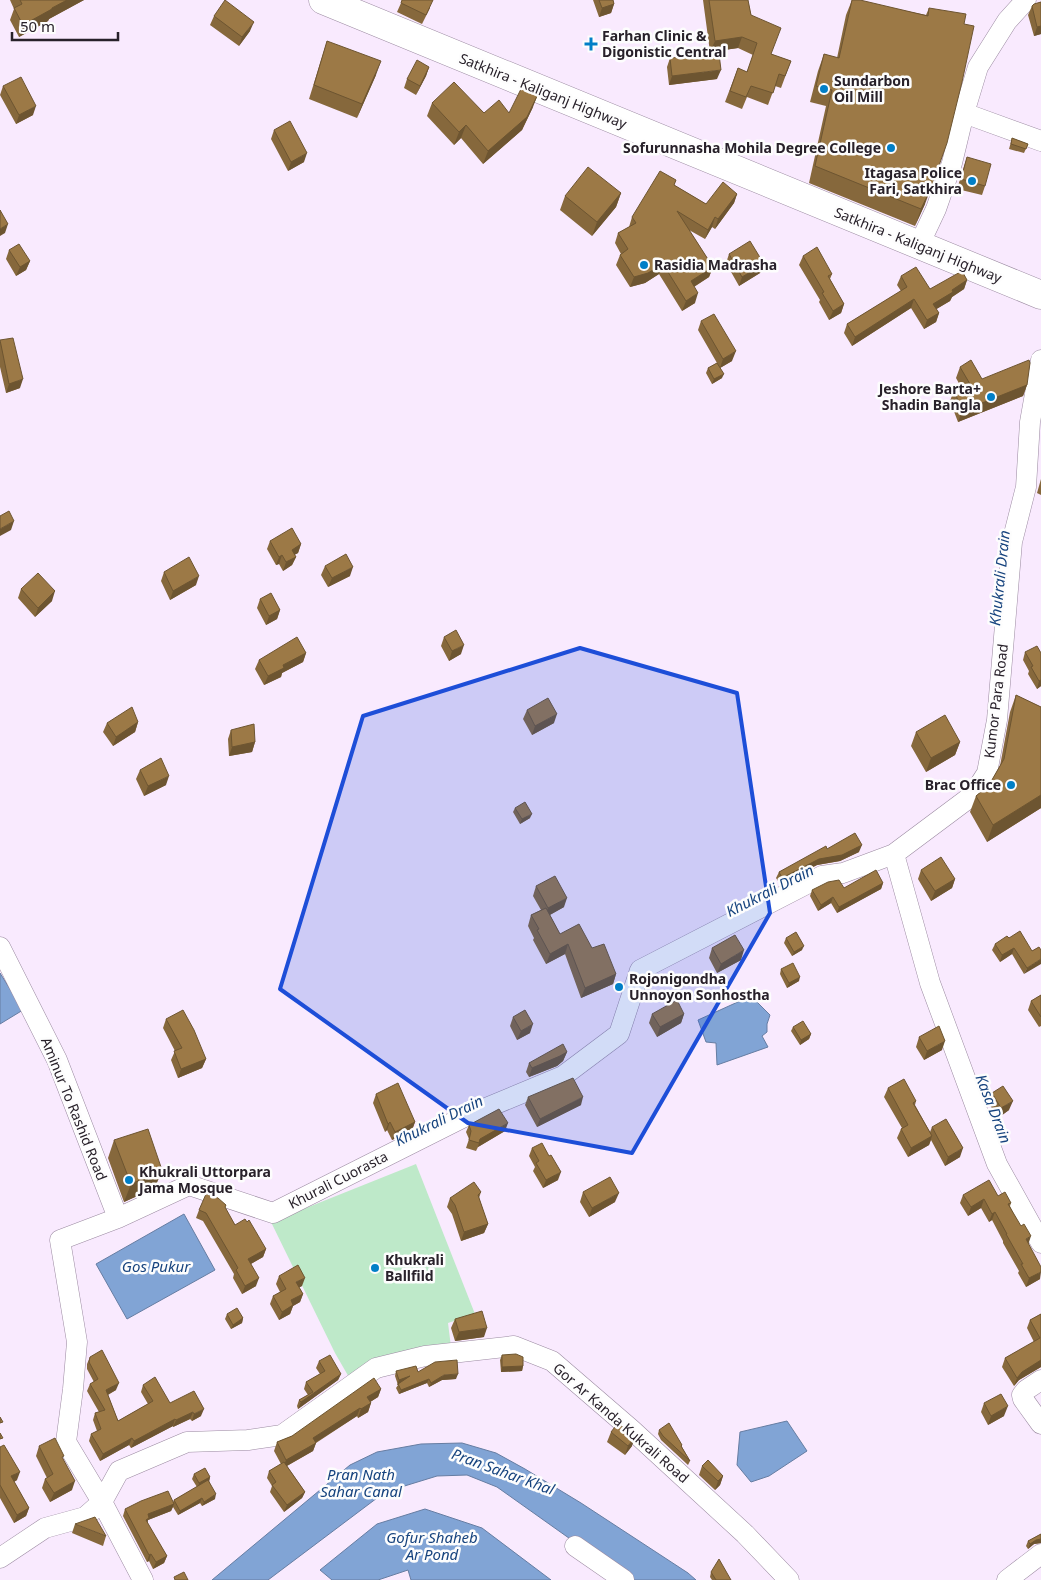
<svg xmlns="http://www.w3.org/2000/svg" width="1041" height="1580" font-family="'Noto Sans',sans-serif">
<style>
.green{fill:#bee9c9}
.water{fill:#81a4d5;stroke:#667da2}
.lines{fill:none;stroke-linecap:round;stroke-linejoin:round}
.minor-casing{stroke:#9b8aa1;stroke-width:21}
.highway-casing{stroke:#9b8aa1;stroke-width:29}
.minor{stroke:#fff;stroke-width:20}
.highway{stroke:#fff;stroke-width:28}
.wall{fill:#86683c}
.shaded-wall{fill:#6d5531}
.building{fill:#9c7946;stroke:#6d5531}
.marked{fill:#1d4ed8;fill-opacity:0.2;stroke:#1d4ed8;stroke-width:4;stroke-linejoin:round}
.poi-dot{fill:#017fc7;stroke:#fdfdfd;stroke-width:2}
.labels{text-anchor:middle;stroke-width:5;stroke-linejoin:round;paint-order:stroke}
.poi-label{font-size:14px;font-weight:bold;fill:#28212a;stroke:#fdfdfd;text-anchor:start}
.street-label{font-size:14px;fill:#28212a;stroke:#fdfdfd}
.water-label{font-size:15px;font-style:italic;fill:#16437e;stroke:#fdfdfd}
</style>
<rect width="100%" height="100%" fill="#f9eafe"/>
<path class="green" d="M416 1164 475 1314 448 1323 451 1347 350 1379 335 1353 271 1222Z"/>
<path class="water" d="M0 973 23 1010 0 1024Z
M751 996 770 1015 767 1024V1032L762 1036 768 1047 717 1065 716 1043 706 1042 698 1020Z
M184 1214 215 1270 127 1319 96 1264Z
M787 1421 807 1451 769 1476 751 1482 737 1465 740 1432Z
M462 1443 496 1453 525 1469 581 1503 688 1573 696 1580H628L497 1487 467 1475 437 1476 385 1492 268 1580H212L350 1465 377 1452 421 1444Z
M425 1509 482 1528 551 1580H411L408 1570 378 1580H332L320 1570 377 1524Z"/>
<g class="lines">
<defs>
<path id="minor" d="M964 113 1041 141
M919 245 936 209 952 163 964 113 978 67 1007 21 1026 0
M1041 360 1030 422 1026 487 1012 542 997 720 987 773 973 795 894 854 930 983 997 1164 1041 1243
M0 947 57 1060 118 1218
M1041 1380 1026 1390 1022 1395 1023 1399 1041 1424
M575 1546 624 1580
M0 1558 45 1528 85 1517 102 1502 66 1442 73 1389 77 1342 60 1240 118 1218 189 1185 273 1213 462 1118 563 1076 619 1034 640 970 822 876 843 873 894 854
M143 1580 102 1502 119 1471 187 1442 248 1440 282 1435 376 1368 425 1356 514 1346 552 1361 632 1430 745 1534 789 1580
M1007 1580 1041 1554"/>
<path id="highway" d="M323 0 1041 295"/>
</defs>
<use href="#minor" class="minor-casing"/>
<use href="#highway" class="highway-casing"/>
<use href="#minor" class="minor"/>
<use href="#highway" class="highway"/>
</g>
<path class="wall" d="M10 0H84L49 19 48 21 19 37 10 20 14 9Z
M593 0H613L614 4 611 13 599 17Z
M703 0H748L751 15 771 54 791 61 781 88 775 86 768 105 747 97 742 109 725 102 738 68 747 72 753 55 738 48 710 52Z
M852 0 926 15 929 8 925 204 915 226 809 183 826 106 810 102 818 71 824 54 837 58 846 15Z
M1041 2V34L1034 36 1028 15 1032 6Z
M401 3 430 8 422 24 397 12Z
M214 16 250 31 239 46 210 25Z
M327 41 376 75 357 118 309 99Z
M670 58 717 79 669 85 667 67Z
M429 67 426 76 416 95 404 88 407 79Z
M3 86 33 115 16 124 0 95Z
M432 103 484 113H509L533 107 522 130 483 164 461 138 454 145 427 116Z
M274 130 304 162 288 171 271 139Z
M1012 138 1028 144 1024 153 1009 149Z
M967 157 985 186 982 195 957 189Z
M676 180 674 185 706 204 737 194 734 203 715 229 712 227 705 239 689 230 713 267 709 277 694 287 695 303 682 311 659 274 645 283 630 287 616 265 620 255 621 254 615 243 618 233 629 227 632 217Z
M621 193 616 207 592 236 560 210 565 196Z
M9 250 30 261 26 270 16 276 6 259Z
M729 254 764 264 760 273 739 286 726 263Z
M803 256 832 274 830 279 844 304 841 313 829 320 819 302 820 300 799 265Z
M901 276 930 289 967 280 964 289 952 297 950 301 936 309 939 313 936 322 924 329 911 308 852 346 844 333 847 324 901 291 897 285Z
M701 321 732 361 720 368 722 378 712 384 706 373 708 368 717 363 698 330Z
M0 340 20 388 6 393 0 367Z
M960 367 982 379 1027 385 1023 396 958 422 950 401 954 390 961 387 956 378Z
M1041 479V495L1037 493Z
M270 541 301 544 298 553 294 555 296 557 292 565 283 571 279 564 276 565 267 549Z
M325 566 350 576 328 587 321 575Z
M164 572 196 585 170 600 161 581Z
M21 589 52 601 35 617 18 598Z
M260 599 280 610 277 619 266 625 257 608Z
M444 637 461 654 449 661 441 646Z
M1025 652 1041 653V686L1037 689 1028 674 1029 671 1023 660Z
M306 653 303 662 282 673 281 677 264 685 255 669 259 660Z
M1016 695 1041 707V808L987 842 970 812 976 796 989 785 1000 766 1010 712Z
M527 710 554 723 532 735 523 719Z
M138 722 135 732 113 746 103 732 107 723Z
M231 730 255 742 252 752 229 756 228 739Z
M916 732 960 742 955 755 926 772 911 746Z
M140 770 166 785 144 796 136 779Z
M515 808 530 818 520 824 513 812Z
M827 849 859 852 840 861 817 865 780 884 776 878 779 872Z
M921 870 955 879 952 888 931 901 918 879Z
M883 883 881 889 837 913 831 903 818 911 810 896 812 890 844 888Z
M536 886 564 907 550 915 560 934 592 948 616 974 613 984 581 998 565 954 546 964 533 940 534 938 528 926 531 915 541 910 533 896Z
M786 938 802 950 792 956 784 943Z
M1009 938 1032 951 1039 947 1024 974 1012 954 1000 962 992 950 995 944Z
M712 948 741 960 717 973 709 958Z
M781 969 799 981 787 988 780 974Z
M1041 995V1026L1039 1027 1028 1010 1031 1001Z
M652 1014H684L681 1023 657 1037 649 1023Z
M513 1017 530 1033 517 1040 510 1026Z
M166 1019 206 1059 202 1068 178 1078 171 1060 175 1051 163 1028Z
M793 1027 811 1034 809 1039 800 1045 791 1031Z
M919 1037 942 1050 924 1060 916 1047Z
M567 1052 563 1061 557 1066 529 1077 526 1072 529 1063Z
M888 1088 916 1101 915 1105 930 1132 932 1127 960 1157 945 1166 931 1140 929 1145 908 1157 897 1138 901 1129 902 1128 884 1097Z
M992 1093 1009 1110 998 1118 988 1102Z
M376 1094 415 1122 412 1130 392 1140 387 1130 385 1132 373 1103Z
M528 1097 581 1105 537 1127 525 1105Z
M469 1125 505 1131 478 1147 476 1151 466 1148 469 1139 466 1132Z
M114 1140 155 1188 124 1202 108 1158Z
M532 1148 558 1180 543 1188 533 1171 535 1167 529 1156Z
M481 1192 479 1198 488 1224 484 1233 461 1241 452 1214 447 1207 450 1198Z
M583 1192 615 1202 589 1217 580 1202Z
M963 1195 998 1196 1011 1203 1010 1206 1028 1244 1040 1279 1026 1287 1018 1273 1019 1271 1003 1243V1241L992 1220 989 1222 981 1208 968 1216 960 1203Z
M226 1205 225 1208 235 1225 266 1249 263 1257 251 1264 256 1286 242 1294 233 1278 234 1274 203 1221 196 1218 199 1210Z
M279 1276 302 1286 299 1287 303 1294 300 1302 293 1306 290 1314 279 1320 270 1304 273 1296 280 1292 276 1284Z
M227 1314 243 1318 242 1323 231 1329 225 1319Z
M1041 1314V1367L1019 1380 1014 1386 1002 1367 1005 1358 1034 1342 1027 1328 1030 1320Z
M455 1319 484 1337 455 1341 451 1328Z
M502 1355 523 1366 522 1371 501 1372 500 1360Z
M90 1357 116 1390 108 1395 118 1421 148 1404 141 1392 143 1385 170 1403 201 1416 192 1421 190 1419 173 1427V1426L131 1448 129 1445 100 1461 89 1441 91 1434 97 1431 93 1420 95 1413 99 1412 87 1391 90 1384 94 1382 87 1369V1364Z
M319 1361 341 1374 338 1380 298 1409 297 1406 299 1400 308 1395 304 1389 306 1382 320 1374 316 1368Z
M396 1371 456 1379 442 1380 429 1387 427 1383 399 1394 396 1388 398 1385 395 1376Z
M381 1389 378 1397 370 1402 371 1403 368 1412 358 1418 357 1416 316 1443 313 1451 287 1466 305 1492 302 1498 284 1512 270 1492 272 1486 267 1478 269 1471 281 1464 274 1451 277 1442 292 1436Z
M984 1403 1004 1416 988 1425 981 1412Z
M659 1430 682 1445V1447L690 1461 688 1465 661 1440 658 1434Z
M611 1432 632 1446 625 1455 607 1442Z
M39 1446 63 1459 72 1490 50 1502 42 1488 45 1479 47 1478 36 1456Z
M0 1447 17 1480 14 1482 29 1508 26 1516 14 1523 0 1498Z
M702 1466 723 1476 720 1485 715 1490 699 1475Z
M194 1474 210 1477 209 1481 215 1499 202 1506 200 1503 178 1515 173 1507 171 1511 148 1520 147 1523 167 1556 164 1563 153 1569 149 1561 147 1562 123 1516 125 1509 173 1502 174 1500 197 1487 192 1479Z
M75 1524 106 1536 103 1546 72 1533Z
M1041 1534V1543L1034 1544 1028 1549 1026 1546 1028 1541Z
M711 1572 731 1580H712L710 1577Z"/>
<path class="shaded-wall" d="M67 0H84L49 19 48 21 19 37 23 25 52 8Z
M614 4 611 13 599 17 602 8Z
M254 22 250 31 239 46 242 37Z
M1041 26V34L1034 36 1037 27Z
M742 37 738 48 710 52 715 41Z
M381 61 376 75 357 118 362 104Z
M429 67 426 76 416 95 420 86Z
M721 70 717 79 669 85 672 76Z
M538 94 533 107 522 130 483 164 488 151Z
M36 106 33 115 16 124 19 115Z
M466 125 461 138 454 145 459 132Z
M307 153 304 162 288 171 291 162Z
M931 188 925 204 915 226 921 209Z
M621 193 616 207 592 236 597 222Z
M737 194 734 203 715 229 718 219Z
M715 217 712 227 705 239 708 230Z
M8 224 5 233 0 236V229Z
M30 261 26 270 16 276 20 267Z
M663 264 659 274 645 283 630 287 634 277Z
M764 264 760 273 739 286 742 277Z
M713 267 709 277 687 291 691 281Z
M967 280 964 289 952 297 950 301 930 313 933 304 952 290Z
M698 293 695 303 682 311 686 301Z
M914 299 911 308 852 346 855 337Z
M844 304 841 313 829 320 833 311Z
M939 313 936 322 924 329 927 320Z
M736 351 732 361 720 368 723 359Z
M724 374 722 378 712 384 714 379Z
M23 379 20 388 6 393 9 384Z
M1027 385 1023 396 958 422 962 411Z
M14 521 11 530 0 536V529Z
M301 544 298 553 288 558 292 550Z
M282 555 279 564 276 565 279 557Z
M296 557 292 565 283 571 286 562Z
M353 567 350 576 328 587 332 578Z
M199 576 196 585 170 600 173 591Z
M55 591 52 601 35 617 38 608Z
M280 610 277 619 266 625 269 616Z
M464 645 461 654 449 661 452 651Z
M306 653 303 662 282 673 281 677 264 685 268 676 283 665Z
M1041 680V686L1037 689 1039 681Z
M557 714 554 723 532 735 535 726Z
M138 722 135 732 113 746 116 737Z
M255 742 252 752 229 756 232 747Z
M960 742 955 755 926 772 931 758Z
M169 776 166 785 144 796 148 786Z
M1041 795V808L987 842 993 825Z
M532 814 530 818 520 824 522 819Z
M862 845 859 852 840 861 817 865 780 884 782 878 819 859Z
M955 879 952 888 931 901 935 891Z
M883 883 881 889 837 913 839 907Z
M833 897 831 903 818 911 821 905Z
M567 898 564 907 544 918 548 908Z
M568 944 565 954 546 964 550 954Z
M804 946 802 950 792 956 794 952Z
M1014 948 1012 954 1000 962 1002 955Z
M744 950 741 960 717 973 721 964Z
M1041 959V964L1024 974 1027 968Z
M616 974 613 984 581 998 585 988Z
M800 977 799 981 787 988 789 983Z
M684 1014 681 1023 657 1037 660 1027Z
M533 1024 530 1033 517 1040 521 1031Z
M811 1034 809 1039 800 1045 801 1040Z
M945 1041 942 1050 924 1060 927 1051Z
M567 1052 563 1061 557 1066 529 1077 532 1068Z
M206 1059 202 1068 178 1078 181 1069Z
M583 1097 581 1105 537 1127 540 1119Z
M1013 1101 1009 1110 998 1118 1001 1108Z
M390 1122 387 1130 385 1132 388 1124Z
M415 1122 412 1130 392 1140 395 1132Z
M508 1123 505 1131 478 1147 480 1139Z
M932 1136 929 1145 908 1157 911 1148Z
M963 1148 960 1157 945 1166 948 1157Z
M162 1170 155 1188 124 1202 131 1184Z
M561 1172 558 1180 543 1188 546 1180Z
M619 1193 615 1202 589 1217 592 1208Z
M984 1199 981 1208 968 1216 971 1207Z
M995 1212 992 1220 989 1222 992 1214Z
M488 1224 484 1233 461 1241 464 1232Z
M1031 1236 1028 1245 1026 1239Z
M266 1249 263 1257 245 1267 248 1259Z
M1041 1272 1040 1279 1026 1287 1029 1278Z
M259 1278 256 1286 242 1294 245 1286Z
M305 1278 302 1286 293 1291 296 1282Z
M303 1294 300 1302 293 1306 290 1314 279 1320 282 1312 291 1300Z
M243 1318 242 1323 231 1329 233 1325Z
M487 1328 484 1337 455 1341 459 1332Z
M1041 1360V1367L1019 1380 1014 1386 1017 1378 1022 1372Z
M523 1366 522 1371 501 1372 502 1367Z
M341 1374 338 1380 298 1409 301 1402Z
M458 1374 456 1379 442 1380 429 1387 431 1383 444 1375Z
M410 1376 409 1381 397 1385 399 1380Z
M429 1379 427 1383 399 1394 401 1390Z
M119 1383 116 1390 103 1397 106 1390Z
M381 1389 378 1397 364 1406 367 1397Z
M371 1403 368 1412 358 1418 361 1409Z
M1008 1406 1004 1416 988 1425 991 1416Z
M360 1408 357 1416 310 1446 313 1438Z
M204 1409 201 1416 192 1421 194 1414Z
M193 1412 190 1419 173 1427 176 1420Z
M175 1419 173 1426 131 1448 134 1441Z
M635 1437 632 1446 625 1455 628 1446Z
M132 1438 129 1445 100 1461 103 1454Z
M316 1443 313 1451 283 1468 286 1460Z
M20 1472 17 1480 8 1485 11 1476Z
M723 1476 720 1485 715 1490 718 1481Z
M210 1477 209 1482 198 1488 199 1483Z
M75 1481 72 1490 50 1502 54 1493Z
M305 1492 302 1498 284 1512 287 1505Z
M216 1494 215 1499 202 1506 204 1502Z
M202 1498 200 1503 178 1515 180 1511Z
M174 1504 171 1511 148 1520 147 1525 143 1527 148 1514Z
M29 1508 26 1516 14 1523 17 1515Z
M1041 1539V1543L1034 1544 1028 1549 1030 1544 1036 1540Z
M151 1554 149 1561 147 1562 149 1555Z
M167 1556 164 1563 153 1569 156 1562Z"/>
<path class="building" d="M20 0H67L52 8V9L23 25 14 8 22 4Z
M225 0 254 22 242 37 214 16Z
M402 0H433L426 15 401 3Z
M599 0H613L614 4 602 8Z
M709 0H748L751 15 781 28 771 54 791 61 785 76 779 74 773 93 751 86 746 97 730 91 738 68 747 72 757 43 742 37 715 41Z
M852 0H860L928 16 929 8 966 14 964 24 974 26 962 82 947 143 931 188 921 209 815 166 832 90 816 86 824 54 839 58Z
M1041 2V26L1037 27 1032 6 1034 4Z
M327 41 381 61 362 104 314 85Z
M719 54 721 70 672 76 670 58Z
M417 60 429 67 420 86 407 79Z
M21 77 36 106 19 115 3 86Z
M454 82 484 113 499 100 509 113 522 87 538 94 527 117 488 151 466 125 459 132 432 103Z
M290 121 307 153 291 162 274 130Z
M1012 138 1028 144 1026 149 1011 144Z
M967 157 991 164 985 186 961 179Z
M588 167 621 193 597 222 565 196Z
M660 171 676 180 674 185 706 204 723 182 737 194 718 219 715 217 708 230 677 211 713 267 691 281 698 293 686 301 663 264 648 273 634 277 620 255 628 249 618 233 636 223 632 217Z
M0 210 8 224 0 229Z
M750 241 764 264 742 277 729 254Z
M19 244 30 261 20 267 9 250Z
M817 247 832 274 828 276 844 304 833 311 822 293 824 292 803 256Z
M916 267 930 289 962 271 967 280 952 290 953 292 933 304 939 313 927 320 914 299 855 337 847 324 907 287 901 276Z
M714 314 736 351 723 359 701 321Z
M13 338 23 379 9 384 0 340Z
M971 360 982 379 1029 360 1030 363 1027 385 962 411 954 390 970 384 960 367Z
M717 363 724 374 714 379 708 368Z
M9 511 14 521 0 529V516Z
M292 528 301 544 292 550 296 557 286 562 282 555 279 557 270 541Z
M346 554 353 567 332 578 325 566Z
M189 557 199 576 173 591 164 572Z
M38 573 55 591 38 608 21 589Z
M271 593 280 610 269 616 260 599Z
M456 630 464 645 452 651 444 637Z
M297 637 306 653 283 665 284 668 268 676 259 660Z
M1037 646 1041 653V680L1039 681 1031 667 1033 666 1025 652Z
M1016 695 1041 707V795L993 825 976 796 989 785 1004 759Z
M548 698 557 714 535 726 527 710Z
M132 707 138 722 116 737 107 723Z
M945 715 960 742 931 758 916 732Z
M254 724 255 742 232 747 231 730Z
M161 758 169 776 148 786 140 770Z
M525 802 532 814 522 819 515 808Z
M855 833 862 845 842 855 819 859 782 878 779 872 826 846 827 849Z
M941 857 955 879 935 891 921 870Z
M876 870 883 883 839 907 833 897 821 905 812 890 828 882 839 880 844 888Z
M555 876 567 898 548 908 536 886Z
M546 908 560 934 579 924 592 948 604 944 616 974 585 988 568 944 550 954 537 930 539 929 531 915Z
M1020 931 1032 951 1039 947 1041 950V959L1027 968 1014 948 1002 955 995 944 1007 936 1009 938Z
M796 932 804 946 794 952 786 938Z
M735 935 744 950 721 964 712 948Z
M793 963 800 977 789 983 781 969Z
M1041 995V1017L1031 1001Z
M677 1000 684 1014 660 1027 652 1014Z
M183 1010 194 1030 206 1059 181 1069 174 1051 182 1048 166 1019Z
M525 1010 533 1024 521 1031 513 1017Z
M803 1021 811 1034 801 1040 793 1027Z
M939 1026 945 1041 927 1051 919 1037Z
M563 1044 567 1052 560 1056 532 1068 529 1063Z
M573 1078 583 1097 540 1119 528 1097Z
M904 1079 916 1101 913 1103 932 1136 911 1148 901 1129 908 1125 888 1088Z
M398 1083 415 1122 395 1132 390 1122 388 1124 376 1094Z
M1003 1086 1013 1101 1001 1108 992 1093Z
M499 1109 508 1123 480 1139 479 1143 469 1140 471 1131 469 1125Z
M946 1119 963 1148 948 1157 932 1127Z
M148 1129 162 1170 131 1184 114 1140Z
M542 1143 549 1156 551 1155 561 1172 546 1180 536 1163 539 1161 532 1148Z
M610 1177 619 1193 592 1208 583 1192Z
M989 1180 998 1196 1005 1192 1011 1203 1008 1204 1021 1226 1024 1224 1031 1236 1026 1239 1041 1267V1272L1029 1278 1021 1264H1023L1006 1234H1007L995 1212 992 1214 984 1199 971 1207 963 1195Z
M474 1182 481 1192 478 1195 488 1224 464 1232 455 1205 450 1198Z
M206 1194 218 1198 226 1205 225 1207 235 1225 245 1219 247 1222 249 1220 266 1249 248 1259 259 1278 245 1286 236 1270 238 1268 206 1213 199 1210Z
M298 1265 305 1278 296 1282 303 1294 291 1300 293 1305 282 1312 273 1296 286 1289 279 1276Z
M237 1308 243 1318 233 1325 227 1314Z
M482 1311 487 1328 459 1332 455 1319Z
M1041 1314V1360L1022 1372 1017 1378 1005 1358 1040 1338 1030 1320Z
M102 1350 119 1383 106 1390 118 1421 153 1401 143 1385 155 1377 170 1403 194 1391 204 1409 194 1414 193 1412 176 1420 175 1419 134 1441 132 1438 103 1454 91 1434 101 1429 95 1413 105 1410 90 1384 98 1379 89 1362 90 1357Z
M516 1354 523 1357V1366L502 1367V1355Z
M330 1355 341 1374 301 1402 299 1400 313 1392 306 1382 325 1371 319 1361Z
M457 1360 458 1374 444 1375 431 1383 429 1379 401 1390 398 1384 410 1376 399 1380 396 1371 416 1366 418 1372 435 1362Z
M374 1378 381 1389 367 1397 371 1403 361 1409 360 1408 313 1438 316 1443 286 1460 277 1442 292 1436Z
M1001 1394 1008 1406 991 1416 984 1403Z
M0 1417 3 1422 0 1423Z
M618 1423 635 1437 628 1446 611 1432Z
M669 1423 682 1445 681 1446 690 1461 663 1436 659 1430Z
M0 1433 3 1438 0 1439Z
M55 1438 64 1456 62 1457 75 1481 54 1493 45 1479 53 1474 39 1446Z
M4 1445 20 1472 11 1476 29 1508 17 1515 0 1485V1447Z
M708 1460 723 1476 718 1481 702 1466Z
M284 1462 305 1492 287 1505 272 1485 276 1482 269 1471Z
M205 1468 210 1477 199 1483 194 1474Z
M208 1480 216 1494 204 1502 202 1498 180 1511 174 1500Z
M168 1491 174 1504 148 1514 149 1518 146 1520 167 1556 156 1562 151 1554 149 1555 125 1509 141 1501Z
M95 1517 106 1536 75 1524Z
M1041 1534V1539L1036 1540 1030 1544 1028 1541Z
M719 1559 731 1580H716L711 1572Z
M184 1572 188 1580H175L174 1577Z"/>
<path class="marked" d="M580 648 737 693 770 913 632 1153 468 1123 280 989 363 716Z"/>
<g class="poi-dot">
<path d="M588.5 36.5h5v5h5v5h-5v5h-5v-5h-5v-5h5z"/>
<circle cx="824" cy="89" r="5"/>
<circle cx="891" cy="148" r="5"/>
<circle cx="972" cy="181" r="5"/>
<circle cx="644" cy="265" r="5"/>
<circle cx="991" cy="397" r="5"/>
<circle cx="1011" cy="785" r="5"/>
<circle cx="619" cy="987" r="5"/>
<circle cx="129" cy="1180" r="5"/>
<circle cx="375" cy="1268" r="5"/>
</g>
<g class="labels">
<g class="poi-label">
<text x="602" y="41">Farhan Clinic &amp;<tspan x="602" dy="16">Digonistic Central</tspan></text>
<text x="834" y="86">Sundarbon<tspan x="834" dy="16">Oil Mill</tspan></text>
<text x="881" y="153" text-anchor="end">Sofurunnasha Mohila Degree College</text>
<text x="962" y="178" text-anchor="end">Itagasa Police<tspan x="962" dy="16">Fari, Satkhira</tspan></text>
<text x="654" y="270">Rasidia Madrasha</text>
<text x="981" y="394" text-anchor="end">Jeshore Barta+<tspan x="981" dy="16">Shadin Bangla</tspan></text>
<text x="1001" y="790" text-anchor="end">Brac Office</text>
<text x="629" y="984">Rojonigondha<tspan x="629" dy="16">Unnoyon Sonhostha</tspan></text>
<text x="139" y="1177">Khukrali Uttorpara<tspan x="139" dy="16">Jama Mosque</tspan></text>
<text x="385" y="1265">Khukrali<tspan x="385" dy="16">Ballfild</tspan></text>
</g>
<g class="street-label">
<text transform="translate(543 91) rotate(22)" y="5">Satkhira - Kaliganj Highway</text>
<text transform="translate(918 245) rotate(22)" y="5">Satkhira - Kaliganj Highway</text>
<text transform="translate(996 701) rotate(-83)" y="5">Kumor Para Road</text>
<text transform="translate(74 1109) rotate(68)" y="5">Aminur To Rashid Road</text>
<text transform="translate(338 1180) rotate(-27)" y="5">Khurali Cuorasta</text>
<text transform="translate(621 1423) rotate(41)" y="5">Gor Ar Kanda Kukrali Road</text>
</g>
<g class="water-label">
<text transform="translate(1000 578) rotate(-84)" y="5">Khukrali Drain</text>
<text transform="translate(770 891) rotate(-27)" y="5">Khukrali Drain</text>
<text transform="translate(993 1109) rotate(69)" y="5">Kasa Drain</text>
<text transform="translate(439 1121) rotate(-26)" y="5">Khukrali Drain</text>
<text x="156" y="1272">Gos Pukur</text>
<text transform="translate(503 1472) rotate(20)" y="5">Pran Sahar Khal</text>
<text x="361" y="1480">Pran Nath<tspan x="361" dy="17">Sahar Canal</tspan></text>
<text x="432" y="1543">Gofur Shaheb<tspan x="432" dy="17">Ar Pond</tspan></text>
</g>
</g>
<path d="M12 32v8h106v-8" fill="none" stroke="#28212a" stroke-width="2.5"/>
<text x="20" y="32" font-size="15" fill="#28212a" stroke="#fdfdfd" stroke-width="4" paint-order="stroke">50 m</text>
</svg>
